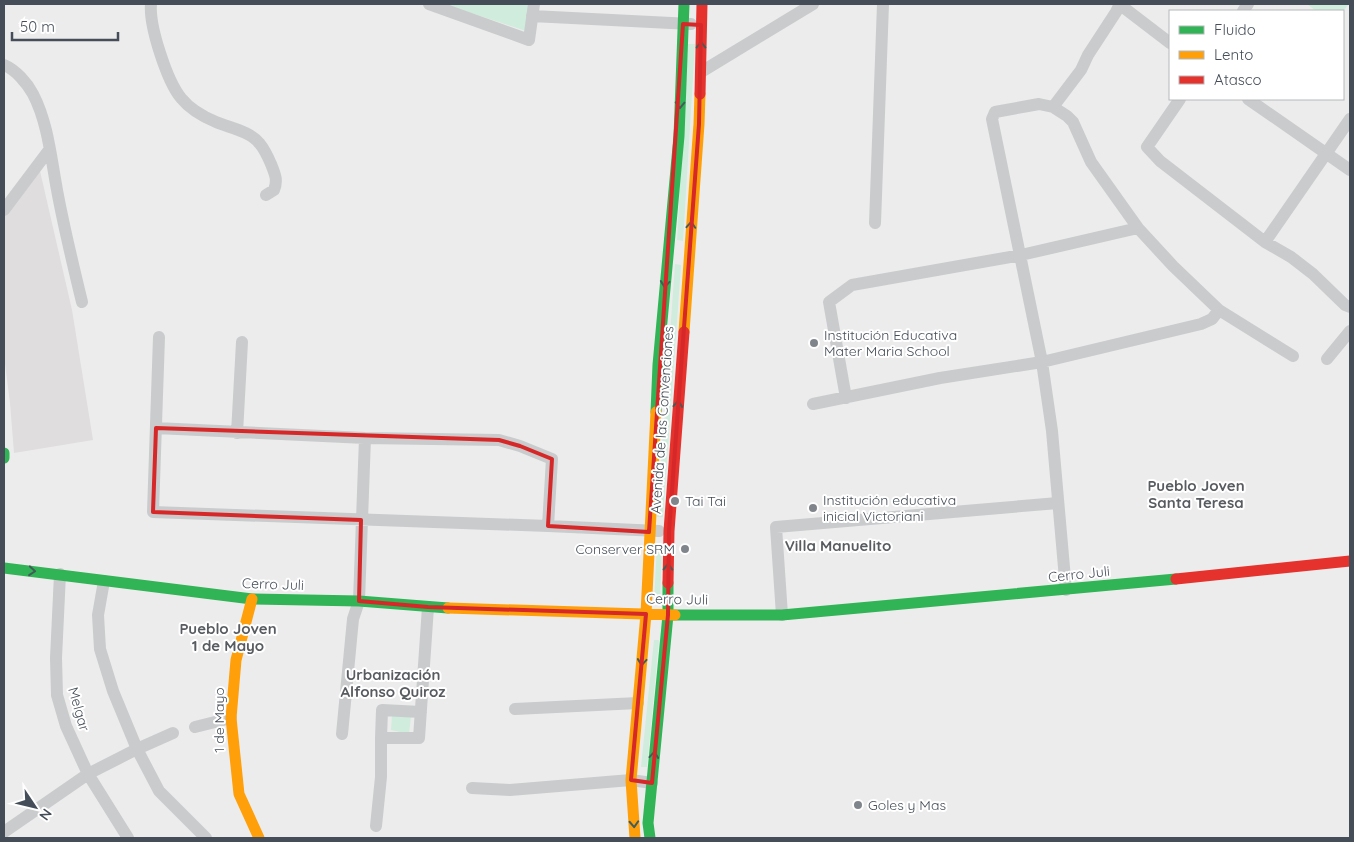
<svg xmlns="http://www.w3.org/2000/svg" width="1354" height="842" font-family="Quicksand,sans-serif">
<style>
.education{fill:#dfddde}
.green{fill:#d0ecdc}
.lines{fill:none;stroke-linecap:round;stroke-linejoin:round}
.street{stroke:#c9cbcd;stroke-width:12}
.fast{stroke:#30b455;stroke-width:11}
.slow{stroke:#ff9f0a;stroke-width:11}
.jam{stroke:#e5322d;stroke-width:11}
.oneway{stroke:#425d58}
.marked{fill:none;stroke:#d62828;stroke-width:4;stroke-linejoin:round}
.poi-dot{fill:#80858c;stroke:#fff;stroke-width:2}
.labels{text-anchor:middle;stroke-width:4;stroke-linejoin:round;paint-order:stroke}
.poi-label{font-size:14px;fill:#454e58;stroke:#fff;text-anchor:start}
.street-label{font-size:14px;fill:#454e58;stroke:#fff}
.neighbourhood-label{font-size:15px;font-weight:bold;fill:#585c60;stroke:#fff}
</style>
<rect width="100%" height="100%" fill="#edecec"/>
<path class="education" d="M40 171 72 310 93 440 14 453 10 403 4 356V214Z"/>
<path class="green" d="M444 4H529L526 31Z
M1307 4H1349L1343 11H1316Z
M688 44H695L683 241 677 240Z
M675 264 681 265 663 517H657Z
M657 545H662L660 602H654Z
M654 640H659L647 767H641Z
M392 714 411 716 409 734 391 730Z"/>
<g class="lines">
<path class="street" d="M151 4C149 26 167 81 181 98 189 108 204 117 216 122 230 128 250 131 260 144 265 150 268 157 271 164 275 174 278 180 274 190L266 195
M429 4 529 40 534 4
M1119 4 1170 43
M1243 11 1248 4
M532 16 691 24
M4 65C16 70 27 83 33 94 48 123 51 158 57 190 64 228 73 265 82 302
M701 72 813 4
M1180 99 1147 147 1160 161 1265 242 1291 257 1313 274 1345 305 1350 307
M1248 99 1350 170
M1053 107 1081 70 1088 55 1116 12 1120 4
M4 210 49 150
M875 223 883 4
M1265 242 1350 119
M159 337 153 512 548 526 659 531
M1327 359 1350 331
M846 398 829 302 852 285 1021 255 1138 228
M813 404 940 378 1042 362 1201 324 1212 319 1219 310
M156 428 365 438 499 440 520 446 552 459 548 526
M237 433 242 342
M60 574 56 658 57 695 66 726 88 774 128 838
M104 581 98 615 100 649 113 691 137 749 159 791 206 838
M1066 590 1052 431 1042 362 992 119 995 112 1039 104 1053 107 1067 116 1073 122 1091 162 1138 228 1173 266 1219 310 1293 356
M782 615 776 527 1058 503
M515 709 638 703
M195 727 231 718
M342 734 353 619 359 601 365 438
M381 738 382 710 421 712
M472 788 510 790 631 780 652 783
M376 826 381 777V738H419L428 607
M4 832 88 774 137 749 173 733"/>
<path class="fast" d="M656 412 658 365 679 136 684 4
M4 453V458
M4 568 252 599 359 601 448 608
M675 615H782L1176 579
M650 838 648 823 668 615V583"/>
<path class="slow" d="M684 332 699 124 700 94
M252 599 236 660 231 718 239 794 259 838
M448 608 675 615
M635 838 631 780 646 614 656 412"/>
<path class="jam" d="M700 94 702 4
M1176 579 1350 561
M668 583 669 531 684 332"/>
</g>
<defs><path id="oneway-chevron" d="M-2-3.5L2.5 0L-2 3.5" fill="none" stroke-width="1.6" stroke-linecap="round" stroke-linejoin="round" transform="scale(1.25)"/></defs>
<g class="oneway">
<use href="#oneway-chevron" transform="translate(701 45) rotate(-90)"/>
<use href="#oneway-chevron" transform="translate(680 105) rotate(92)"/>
<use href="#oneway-chevron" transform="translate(691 225) rotate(-86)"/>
<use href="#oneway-chevron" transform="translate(665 284) rotate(95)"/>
<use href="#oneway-chevron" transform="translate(678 404) rotate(-85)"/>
<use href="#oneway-chevron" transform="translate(668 567) rotate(-89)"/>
<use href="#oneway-chevron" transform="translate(32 571) rotate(5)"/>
<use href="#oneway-chevron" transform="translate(642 662) rotate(95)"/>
<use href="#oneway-chevron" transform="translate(654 755) rotate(-85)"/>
<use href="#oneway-chevron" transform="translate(634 824) rotate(87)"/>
</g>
<path class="marked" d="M683 24 701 25 699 124 669 531 668 615 652 783 631 780 646 614 428 607 359 601 361 520 153 512 156 428 499 440 520 446 552 459 548 526 649 532Z"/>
<g class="poi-dot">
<circle cx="814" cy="343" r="5"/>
<circle cx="675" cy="501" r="5"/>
<circle cx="813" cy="508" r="5"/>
<circle cx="685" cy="549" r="5"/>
<circle cx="858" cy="805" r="5"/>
</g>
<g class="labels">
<g class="poi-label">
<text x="824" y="340">Institución Educativa<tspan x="824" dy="16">Mater Maria School</tspan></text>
<text x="823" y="505">Institución educativa<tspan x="823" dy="16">inicial Victoriani</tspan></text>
<text x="685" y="506">Tai Tai</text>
<text x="675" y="554" text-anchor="end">Conserver SRM</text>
<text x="868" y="810">Goles y Mas</text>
</g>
<g class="street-label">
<text transform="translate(662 420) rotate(-86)" y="5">Avenida de las Convenciones</text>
<text transform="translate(1079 574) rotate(-6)" y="5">Cerro Juli</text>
<text transform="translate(273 584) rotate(2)" y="5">Cerro Juli</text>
<text transform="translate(677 599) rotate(1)" y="5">Cerro Juli</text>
<text transform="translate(79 709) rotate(74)" y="5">Melgar</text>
<text transform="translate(219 720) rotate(-90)" y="5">1 de Mayo</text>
</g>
<g class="neighbourhood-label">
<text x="1196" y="491">Pueblo Joven<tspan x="1196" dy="17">Santa Teresa</tspan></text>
<text x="838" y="551">Villa Manuelito</text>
<text x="228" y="634">Pueblo Joven<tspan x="228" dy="17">1 de Mayo</tspan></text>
<text x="393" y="680">Urbanización<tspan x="393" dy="17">Alfonso Quiroz</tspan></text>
</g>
</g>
<rect width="1354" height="842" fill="none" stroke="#454e58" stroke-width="10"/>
<rect x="1169" y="10" width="175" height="90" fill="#ffffff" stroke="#b5b8bc"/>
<rect x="1179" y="26" width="25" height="8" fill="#30b455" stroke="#b5b8bc"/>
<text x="1214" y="35" font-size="15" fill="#454e58">Fluido</text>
<rect x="1179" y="51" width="25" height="8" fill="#ff9f0a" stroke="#b5b8bc"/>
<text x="1214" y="60" font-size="15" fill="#454e58">Lento</text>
<rect x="1179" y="76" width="25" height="8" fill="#e5322d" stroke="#b5b8bc"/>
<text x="1214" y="85" font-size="15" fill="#454e58">Atasco</text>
<g transform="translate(35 807) rotate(125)" stroke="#ffffff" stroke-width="4" paint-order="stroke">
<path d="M0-4L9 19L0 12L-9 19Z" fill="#454e58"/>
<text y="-8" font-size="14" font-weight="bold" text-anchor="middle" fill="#454e58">N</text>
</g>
<path d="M12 32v8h106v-8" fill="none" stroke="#454e58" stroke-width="2.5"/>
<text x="20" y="32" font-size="15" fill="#454e58" stroke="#ffffff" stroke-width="4" paint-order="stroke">50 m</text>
</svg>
